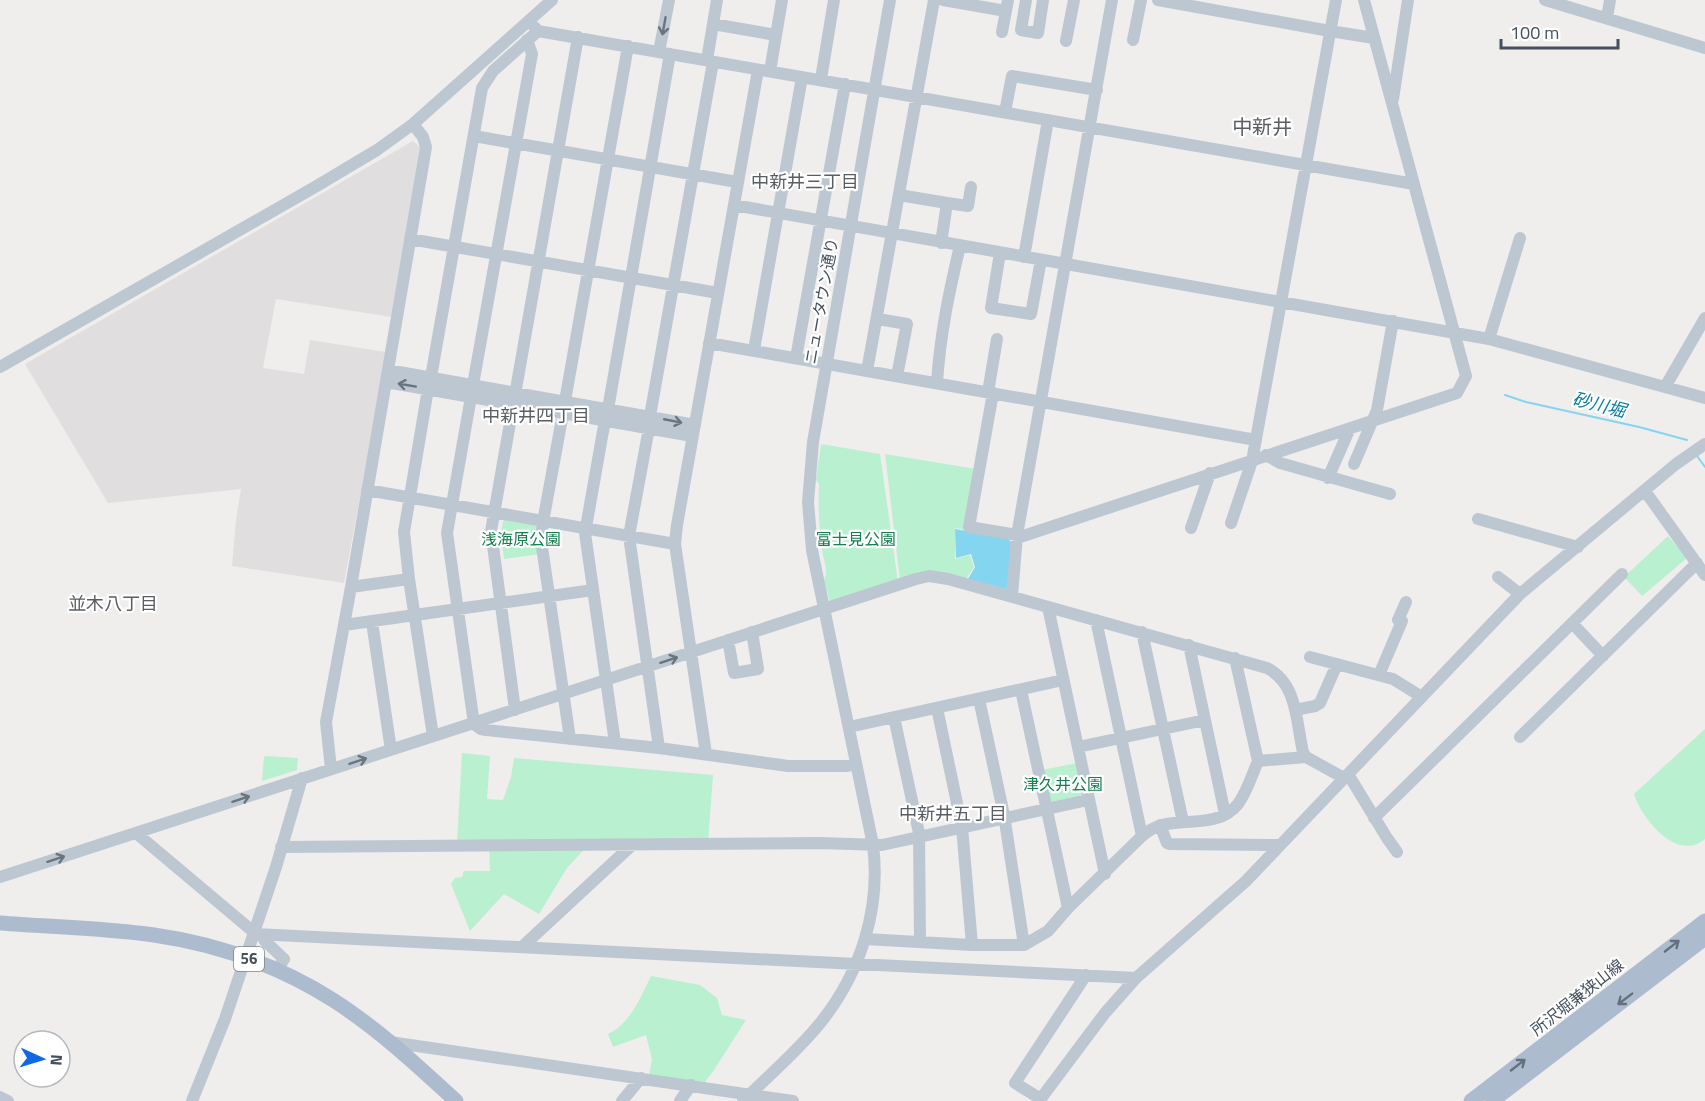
<svg xmlns="http://www.w3.org/2000/svg" width="1705" height="1101" font-family="'Titillium Web','Noto Sans JP',sans-serif">
<style>
.education{fill:#e1dedf}
.green{fill:#b9f0d0}
.water{fill:#84d5ef}
.lines{fill:none;stroke-linecap:round;stroke-linejoin:round}
.stream{stroke:#84d5ef;stroke-width:2}
.minor{stroke:#bdc7d1;stroke-width:12}
.major{stroke:#acbcce;stroke-width:15}
.oneway{stroke:#69747f}
.oneway2{stroke:#64707e}
.labels{text-anchor:middle;stroke-width:4.5;stroke-linejoin:round;paint-order:stroke}
.shield{fill:#fff;stroke:#7d848d;stroke-width:1.5}
.shield-label{font-size:15px;font-weight:bold;fill:#45505c}
.street-label{font-size:16px;fill:#45505c;stroke:#fff}
.park-label{font-size:16px;fill:#13804d;stroke:#fff}
.neighbourhood-label{font-size:18px;fill:#5a5e63;stroke:#fff}
.water-label{font-size:18px;font-style:italic;fill:#077fa5;stroke:#fff}
.quarter-label{font-size:20px;fill:#5a5e63;stroke:#fff}
</style>
<rect width="100%" height="100%" fill="#f0eded"/>
<path class="education" d="M413 141 420 147 392 317 276 299 263 368 304 374 310 340 386 352 365 471 344 583 232 566 236 520 241 489 108 503 25 364Z"/>
<path class="green" d="M821 444 880 454 898 582 830 602 824 580C828 572 825 564 823 556 819 532 818 508 819 484L816 480Z
M885 454 976 469 966 530 955 528V559L970 555 974 567 966 579 900 580Z
M506 519 537 524 540 554 504 559 501 534 503 521Z
M1668 536 1687 558 1642 596 1624 577Z
M1705 729V839C1677 863 1641 818 1634 794Z
M462 753 490 756 487 799 503 800 511 777 514 758 713 775 708 843H590L567 868 539 914 504 894 470 931 451 884 455 878 462 877 464 871H490L489 843H457Z
M266 756 298 758 297 770 262 781 264 757Z
M1077 763 1084 797 1049 805 1042 770Z
M651 976 700 985 717 998 722 1015 746 1020 714 1070 705 1082 649 1075 652 1059 646 1035 613 1047 608 1034C631 1023 640 998 651 976Z"/>
<path class="water" d="M955 529 1007 538 1013 544 1009 588 1005 589 968 579 975 567 971 554 956 558Z"/>
<g class="lines">
<path class="stream" d="M1505 395 1526 402 1639 427 1687 440
M1697 456 1705 467"/>
<path class="minor" d="M943 0 1006 11
M1026 0 1021 30 1038 33 1043 0
M1158 0 1330 31 1374 38
M1545 0 1705 48
M1607 18 1610 0
M529 21 538 31 1414 184
M713 24 776 35
M1002 32 1008 0
M1133 40 1141 0
M1066 41 1074 0
M659 52 669 0
M707 60 717 0
M770 71 782 0
M821 79 834 0
M1393 99 1408 0
M1005 112 1012 76 1097 90
M474 136 737 182
M899 195 947 203
M734 205 1489 339 1705 398
M410 239 718 293
M941 243 947 203 968 206 971 187
M1000 253 991 308 1031 314 1041 260
M1024 257 1048 120
M878 319 907 324 897 376
M1489 339 1520 238
M709 343 1256 440
M754 350 802 77
M796 358 845 84
M0 367 315 187 377 150 413 124 552 0
M388 370 695 425
M867 371 934 0
M431 377 482 88 493 71 538 31
M386 382 692 436
M937 383C940 335 949 292 960 246
M473 385 532 54 527 40
M1665 387 1705 318
M428 389 404 532 409 579 433 736
M988 392 997 339
M993 393 969 527 1017 535
M471 397 447 533 474 724 481 729 486 730 659 748 788 766H847L856 764
M565 401 628 46
M608 409 670 54
M563 413 543 522 541 540 570 739
M650 416 713 62
M605 420 585 533 615 743
M649 428 629 536 659 748
M1266 455 1280 463 1390 494
M1354 464 1377 410 1393 321
M1328 478 1350 428
M367 490 675 544
M1645 491 1705 575
M1478 519 1578 547
M1231 523 1252 461 1336 0
M1191 528 1210 473
M1017 538 1457 393 1466 376 1364 0
M1498 577 1520 594
M351 587 409 579
M1012 596 1017 535 1112 0
M1048 607 1105 874
M1096 620 1142 836
M372 622 391 750
M1572 623 1603 656
M344 625 593 590
M1142 632 1183 822
M728 640 734 673 758 669 752 632
M1189 645 1225 814
M1310 657 1393 679 1422 697
M1235 658 1258 761
M1379 675 1402 621 1398 620 1406 602
M1021 690 1068 908
M979 699 1004 815 1024 945
M937 708 962 827 972 945
M515 710 491 531 578 37
M1295 710 1315 706 1320 703 1337 664
M894 717 919 833 920 942
M849 727 1063 680
M1520 737 1697 563
M1078 747 1205 720
M706 754 675 544 677 525 758 70
M331 769 326 722 351 587 426 147 423 137 413 124
M1348 774 1387 838 1397 852
M1374 818 1622 574
M1160 825 1167 843 1170 844 1280 845
M136 833 256 934 1136 978
M281 847 819 843 882 845 1088 800
M0 877 916 579 929 576 948 579 1267 668C1298 684 1296 722 1303 752L1306 757 1344 778
M261 935 265 941 284 959 277 970
M865 939 972 945H1024L1048 931 1068 908 1142 836C1148 831 1154 827 1162 825 1187 819 1220 827 1238 804 1247 792 1252 775 1258 761L1306 757
M522 947 632 845
M390 1042 793 1101
M0 1097 8 1101
M1041 1099 1015 1083 1086 975
M192 1101 225 1019 276 867 302 778
M622 1101 641 1078
M680 1101 691 1085
M743 1101C769 1075 798 1051 821 1022 861 972 881 908 873 845L812 550 808 502 813 442 890 0
M1039 1101 1105 1013 1136 978 1246 881 1520 594 1676 464 1705 444"/>
<path class="major" d="M0 923C51 927 103 928 154 935 217 944 279 966 333 1000 377 1028 417 1065 456 1101
M1471 1101 1705 921
M1492 1101 1705 938"/>
</g>
<defs><path id="oneway-shaft" d="M-6 0H5M1.5-3L5.5 0L1.5 3" fill="none" stroke-width="1.6" stroke-linecap="round" stroke-linejoin="round" transform="scale(1.5)"/></defs>
<g class="oneway">
<use href="#oneway-shaft" transform="translate(664 26) rotate(100)"/>
<use href="#oneway-shaft" transform="translate(407 385) rotate(-170)"/>
<use href="#oneway-shaft" transform="translate(673 421) rotate(11)"/>
<use href="#oneway-shaft" transform="translate(669 660) rotate(-18)"/>
<use href="#oneway-shaft" transform="translate(358 761) rotate(-18)"/>
<use href="#oneway-shaft" transform="translate(241 799) rotate(-18)"/>
<use href="#oneway-shaft" transform="translate(56 859) rotate(-18)"/>
</g>
<g class="oneway2">
<use href="#oneway-shaft" transform="translate(1672 946) rotate(-38)"/>
<use href="#oneway-shaft" transform="translate(1625 999) rotate(143)"/>
<use href="#oneway-shaft" transform="translate(1518 1065) rotate(-38)"/>
</g>
<g class="labels">
<rect class="shield" x="234" y="947" width="30" height="24" rx="4.5"/>
<g class="shield-label">
<text x="249" y="964">56</text>
</g>
<g class="street-label">
<text transform="translate(821 301) rotate(-80)" y="6">ニュータウン通り</text>
<text transform="translate(1577 997) rotate(-38)" y="6">所沢堀兼狭山線</text>
</g>
<g class="park-label">
<text x="521" y="545">浅海原公園</text>
<text x="856" y="545">富士見公園</text>
<text x="1063" y="790">津久井公園</text>
</g>
<g class="neighbourhood-label">
<text x="805" y="188">中新井三丁目</text>
<text x="536" y="422">中新井四丁目</text>
<text x="113" y="610">並木八丁目</text>
<text x="953" y="820">中新井五丁目</text>
</g>
<g class="water-label">
<text transform="translate(1599 405) rotate(14)" y="6">砂川堀</text>
</g>
<g class="quarter-label">
<text x="1262" y="134">中新井</text>
</g>
</g>
<g transform="translate(42 1059) rotate(94)"><circle r="28" fill="#ffffff" stroke="#b5b9be" stroke-width="1.5"/>
<path d="M0-4.5L10 22L0 15L-10 22Z" fill="#1167e6"/>
<text y="-9" font-size="16" font-weight="bold" text-anchor="middle" fill="#45505c">N</text>
</g>
<path d="M1501 39v9h117v-9" fill="none" stroke="#45505c" stroke-width="3"/>
<text x="1510" y="39" font-size="18" fill="#45505c" stroke="#ffffff" stroke-width="4.5" paint-order="stroke">100 m</text>
</svg>
